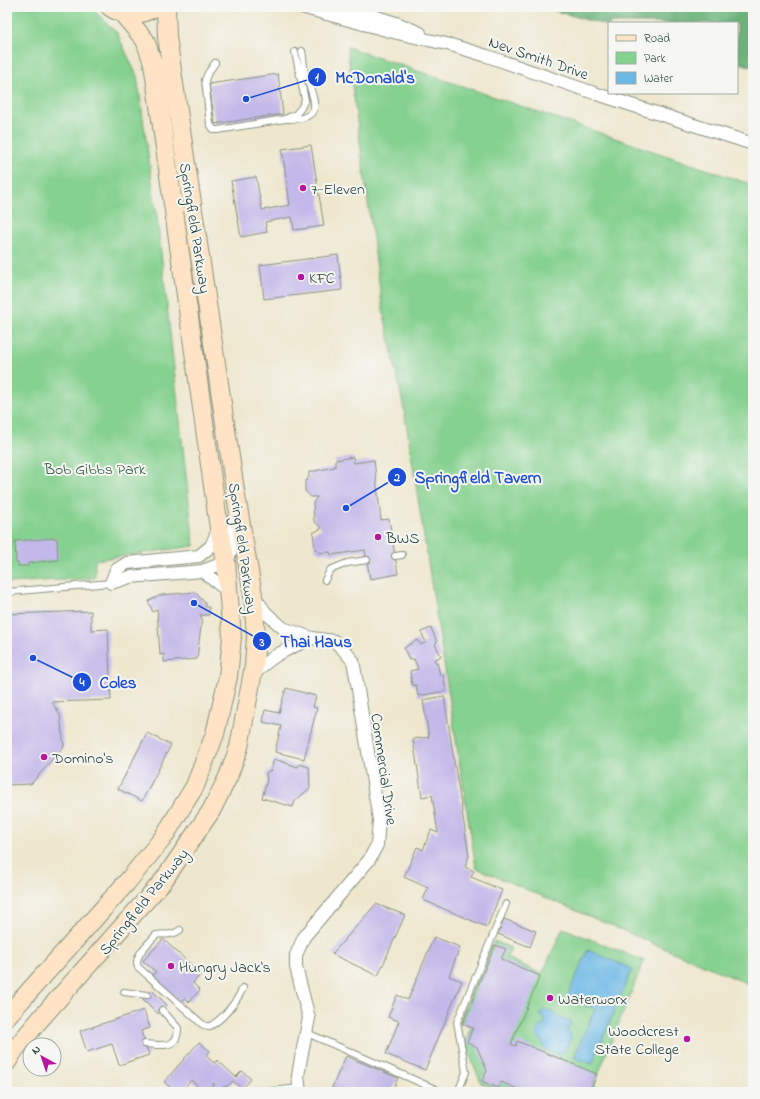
<svg xmlns="http://www.w3.org/2000/svg" width="760" height="1099" font-family="'Indie Flower',sans-serif">
<style>
.green{fill:#85d18f;stroke:#528762}
.forest{fill:#6cb37a;stroke:#467857}
.water{fill:#6bb8e5;stroke:#457a8c}
.building{fill:#c2b8e9}
.lines{fill:none;stroke-linecap:round;stroke-linejoin:round}
.service-casing{stroke:#869280;stroke-width:8}
.minor-casing{stroke:#869280;stroke-width:14}
.secondary-casing{stroke:#869280;stroke-width:20}
.service{stroke:#fff;stroke-width:6}
.minor{stroke:#fff;stroke-width:12}
.secondary{stroke:#fee4c5;stroke-width:18}
.poi-dot{fill:#b5179e;stroke:#f6f6f2;stroke-width:1.5}
.labels{text-anchor:middle;stroke-width:4;stroke-linejoin:round;paint-order:stroke}
.street-label{font-size:16px;fill:#1f3d34;stroke:#f6f6f2}
.poi-label{font-size:16px;fill:#1f3d34;stroke:#f6f6f2;text-anchor:start}
.park-label{font-size:16px;fill:#335b46;stroke:#f6f6f2}
.leader{fill:none;stroke:#1d4ed8;stroke-width:1.5}
.callout-dot{fill:#1d4ed8;stroke:#f6f6f2;stroke-width:1.5}
.mark-label{font-size:12px;text-anchor:middle;font-weight:bold;fill:#fff}
.callout-label{font-size:17px;text-anchor:middle;font-weight:bold;fill:#1d4ed8;stroke:#f6f6f2;stroke-width:4;stroke-linejoin:round;paint-order:stroke}
</style>
<rect width="100%" height="100%" fill="#f6f6f2"/>
<filter id="ink" filterUnits="userSpaceOnUse"><feTurbulence type="fractalNoise" baseFrequency=".025" numOctaves="2"/><feDisplacementMap in="SourceGraphic" scale="8" xChannelSelector="R" yChannelSelector="G"/><feConvolveMatrix kernelMatrix="1 2 1 2 8 2 1 2 1" color-interpolation-filters="sRGB"/></filter>
<filter id="wash" filterUnits="userSpaceOnUse"><feTurbulence type="fractalNoise" baseFrequency=".012" numOctaves="4" result="noise"/><feDisplacementMap in="SourceGraphic" scale="16" xChannelSelector="R" yChannelSelector="G"/><feGaussianBlur stdDeviation="0.9" result="paint"/><feColorMatrix in="noise" values="0 0 0 0 0 0 0 0 0 0 0 0 0 0 0 0 0 1.4 0 .05"/><feComposite in="paint" operator="in"/></filter>
<g filter="url(#wash)">
<rect width="100%" height="100%" fill="#eee7cd"/>
<path class="green" d="M7 7H90L117 33 137 76 157 217 194 546 95 560V578L7 583Z
M347 47 753 185V986L476 868 404 409 382 305Z
M563 928 644 961 591 1092H523L509 1086 506 1092H502L481 1083 465 1043 471 1027 460 1022 494 941 511 948 507 958 542 974Z"/>
<path class="forest" d="M541 7H753V67L737 62V23H609V26Z"/>
<path class="water" d="M588 950 632 969 592 1064 574 1057 595 1009 567 997Z
M544 1010 551 1011C557 1018 563 1017 570 1021L571 1023 567 1030 571 1035V1037L565 1051 560 1055 544 1049C543 1047 543 1044 542 1042 539 1034 533 1039 538 1028L544 1025C546 1020 544 1018 540 1015Z"/>
<g id="blocks">
<path class="building" d="M278 74 283 114 215 124 209 84Z
M311 145 324 226 294 230 292 217 265 222 267 232 241 237 231 181 256 177 262 210 290 205 282 149Z
M338 255 342 290 264 299 260 265Z
M353 457 354 463 374 460 381 520 389 519 398 574 370 579 365 550 331 555 330 552 320 553 315 549 313 533 322 528 314 521 313 503 317 497H311L305 491V482L309 477V472L335 467V460Z
M57 538 58 560 28 563V566H18V563H16L15 541Z
M195 592 205 603V607H209V615H200V616L202 617 197 659 164 662V654L160 655 157 609 153 612 148 601 161 595Z
M91 611V630L108 629 111 700 52 702 60 715 64 746 31 784 7 785V614Z
M431 628 437 642 435 644 441 656 434 660 436 663H437L440 675 443 674 446 691 418 696 416 685H412L410 671 418 669 414 659 409 660 404 648 417 640 421 645 426 642 421 632Z
M286 688 316 696 313 707 317 708 304 759 275 752 281 726 263 722 265 710 279 713Z
M444 696 469 856 465 867 474 871 471 877 502 890 487 927 423 900 428 888 404 877 417 847 423 850 431 830 438 833 432 795 422 797 413 739 429 737 423 700Z
M147 733 171 745 142 801 118 789Z
M274 759 298 767 299 764 309 767 310 788 295 801 293 807 262 798 267 780 266 773 271 770Z
M376 904 405 915 378 976 332 954Z
M504 919 536 931 530 947 498 934Z
M434 937 460 947 449 976 462 981 425 1070 386 1054 399 1021 388 1017 397 995 408 1000Z
M163 939 201 974 193 983 200 990 189 1002 185 998 181 1003 151 976 156 972 143 961Z
M495 945 506 949 501 959 540 976 511 1044 516 1046 517 1041 597 1074 590 1092H525L501 1082 498 1088 482 1081 487 1071 477 1047 467 1042 473 1028 462 1024Z
M152 990 167 1005 158 1014 143 999Z
M144 1010 150 1028 141 1031 149 1055 119 1065 112 1044 87 1052 80 1031Z
M199 1042 210 1051 206 1056 214 1063 217 1060 236 1077 242 1071 251 1079 242 1089 233 1081 228 1086 223 1087V1092H214V1083L205 1092H204L191 1080 181 1092 177 1088 175 1091 164 1082Z
M346 1056 398 1078 392 1092H365L361 1090 360 1092H330Z"/>
</g>
</g>
<g filter="url(#ink)">
<use href="#blocks" fill-opacity="0" stroke="#869280" stroke-width="1"/>
<g class="lines">
<defs>
<path id="service" d="M215 63 208 73 205 80 210 124 214 130H218L285 119 296 114 301 108 305 100 295 52
M286 119C325 120 315 102 306 76 303 68 304 59 302 51
M395 556 402 555
M325 580 330 570 347 563 367 560
M7 592 111 583
M180 930C170 937 166 933 156 935 149 943 133 956 138 967L202 1024 208 1027C222 1021 237 1001 243 988
M124 992 147 995
M307 1033 442 1092
M145 1044C161 1045 178 1050 178 1028L162 1010
M264 1092 299 1088
M458 1092 466 1072 457 1022 506 904"/>
<path id="minor" d="M301 7 397 33 451 45 487 56 597 94 753 144
M345 7 399 24 420 33
M202 571 229 592
M111 583 130 577 202 571 226 562C234 549 235 535 233 520
M111 583 116 570 127 563 199 556 211 546 219 528
M254 596 266 613 283 628 312 638 334 641 342 648 353 661 356 677 379 820 377 845 369 860 304 937 296 955V967L309 1018 301 1058 298 1076 300 1092
M252 677C270 655 288 649 312 638"/>
<path id="secondary" d="M110 7C124 17 141 16 155 7
M7 1016 127 882 163 838 195 786 215 734 228 677 232 637 226 562 219 528 153 63 145 40 122 13
M7 1062 15 1049 42 1017 163 881 211 811 228 777 239 747 254 666 256 636 253 595 235 490 167 37 166 7"/>
</defs>
<use href="#service" class="service-casing"/>
<use href="#minor" class="minor-casing"/>
<use href="#secondary" class="secondary-casing"/>
<use href="#service" class="service"/>
<use href="#minor" class="minor"/>
<use href="#secondary" class="secondary"/>
</g>
</g>
<g class="poi-dot">
<circle cx="303" cy="188" r="4"/>
<circle cx="301" cy="277" r="4"/>
<circle cx="378" cy="537" r="4"/>
<circle cx="44" cy="757" r="4"/>
<circle cx="171" cy="966" r="4"/>
<circle cx="550" cy="998" r="4"/>
<circle cx="687" cy="1039" r="4"/>
</g>
<g class="labels">
<g class="street-label">
<text transform="translate(539 57) rotate(19)" y="6">Nev Smith Drive</text>
<text transform="translate(196 228) rotate(81)" y="6">Springfield Parkway</text>
<text transform="translate(244 548) rotate(82)" y="6">Springfield Parkway</text>
<text transform="translate(385 769) rotate(82)" y="6">Commercial Drive</text>
<text transform="translate(143 901) rotate(-51)" y="6">Springfield Parkway</text>
</g>
<g class="poi-label">
<text x="311" y="194">7-Eleven</text>
<text x="309" y="283">KFC</text>
<text x="386" y="543">BWS</text>
<text x="52" y="763">Domino's</text>
<text x="179" y="972">Hungry Jack's</text>
<text x="558" y="1004">Waterworx</text>
<text x="679" y="1036" text-anchor="end">Woodcrest<tspan x="679" dy="18">State College</tspan></text>
</g>
<g class="park-label">
<text x="95" y="474">Bob Gibbs Park</text>
</g>
</g>
<path class="leader" d="M246 99L317 77M346 508L397 477M194 603L262 641M33 658L82 682"/>
<g class="callout-dot">
<circle cx="246" cy="99" r="4"/>
<circle cx="346" cy="508" r="4"/>
<circle cx="194" cy="603" r="4"/>
<circle cx="33" cy="658" r="4"/>
<circle cx="317" cy="77" r="10"/>
<circle cx="397" cy="477" r="10"/>
<circle cx="262" cy="641" r="10"/>
<circle cx="82" cy="682" r="10"/>
</g>
<g class="mark-label">
<text x="317" y="81">1</text>
<text x="397" y="481">2</text>
<text x="262" y="646">3</text>
<text x="82" y="686">4</text>
</g>
<g class="callout-label">
<text x="375" y="83">McDonald's</text>
<text x="478" y="483">Springfield Tavern</text>
<text x="316" y="647">Thai Haus</text>
<text x="118" y="688">Coles</text>
</g>
<rect width="760" height="1099" fill="none" stroke="#f6f6f2" stroke-width="24"/>
<rect x="608" y="22" width="130" height="72" fill="#f6f6f2" stroke="#a0aca6"/>
<rect x="616" y="35" width="20" height="6" fill="#fee4c5" stroke="#a0aca6"/>
<text x="644" y="42" font-size="12" fill="#1f3d34">Road</text>
<rect x="616" y="52" width="20" height="12" fill="#85d18f" stroke="#a0aca6"/>
<text x="644" y="62" font-size="12" fill="#1f3d34">Park</text>
<rect x="616" y="72" width="20" height="12" fill="#6bb8e5" stroke="#a0aca6"/>
<text x="644" y="82" font-size="12" fill="#1f3d34">Water</text>
<g transform="translate(42 1057) rotate(320)"><circle r="19" fill="#f6f6f2" stroke="#a0aca6"/>
<path d="M0-3L7 15L0 10L-7 15Z" fill="#b5179e"/>
<text y="-6" font-size="11" font-weight="bold" text-anchor="middle" fill="#1f3d34">N</text>
</g>
</svg>
